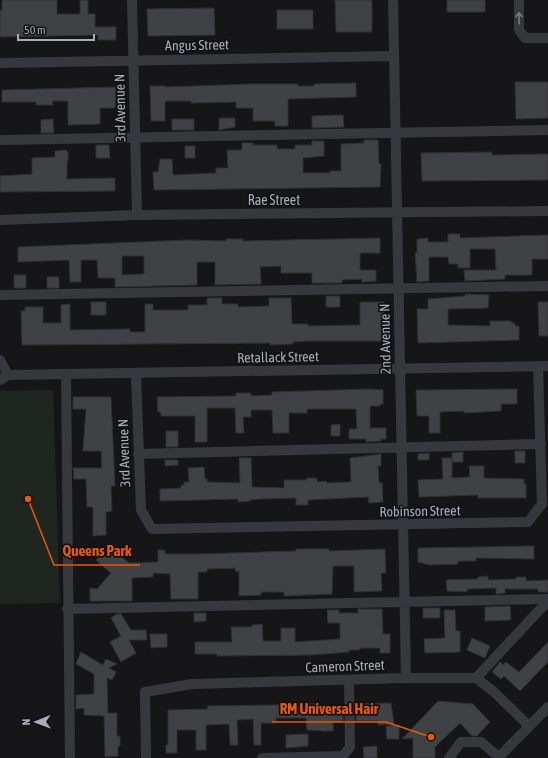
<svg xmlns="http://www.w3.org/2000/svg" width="548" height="758" font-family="'Asap Condensed',sans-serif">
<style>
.green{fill:#1e261f}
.building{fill:#404145;stroke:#303034;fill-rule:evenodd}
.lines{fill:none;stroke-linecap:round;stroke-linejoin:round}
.minor{stroke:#37383d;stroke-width:10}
.oneway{stroke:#757881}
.labels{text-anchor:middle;stroke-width:3.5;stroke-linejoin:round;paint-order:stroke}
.street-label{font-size:14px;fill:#a8adb8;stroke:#111113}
.leader{fill:none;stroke:#e8590c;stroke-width:1.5}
.callout-dot{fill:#e8590c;stroke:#111113;stroke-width:1.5}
.callout-label{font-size:15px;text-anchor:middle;font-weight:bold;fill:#e8590c;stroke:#111113;stroke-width:3.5;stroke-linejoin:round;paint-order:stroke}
</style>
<rect width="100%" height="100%" fill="#161618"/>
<path class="green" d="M53 390 60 603 0 604V391Z"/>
<path class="building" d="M2 0H57V14H80V0H88V14H95V27H116V40H98V35L0 37V10H2Z
M335 0H372V32H336Z
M447 0H485V12H447Z
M214 8 215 35 148 36 147 9Z
M277 10H313V29H277Z
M515 82H548V118L516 119Z
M356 83V97L288 99V126H275V121H253V108H236V102L191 103V101H165V121H151L150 86H165V87L251 84H298V86H314V84Z
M116 87 115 108H100V124L68 125V101H52L53 105H36V102H2V90Z
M343 115 344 127 312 128V116Z
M219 118H235V127L219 130Z
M53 119 54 133H41V120Z
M172 119H194V130H172Z
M364 140H378L379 164H381V166L380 187 154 190 153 172H158L160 159H172L173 175 216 173V168H228L227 150H242V143H253V145H277V149H295V145H312V141H324V156L303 158V173H330V171H341V144L364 143Z
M96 145H109L110 158H96Z
M185 146H195V158H185Z
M66 150 68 152V161H67V179L115 178V191L0 192V176L32 174V158L55 157V151Z
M492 152V155L548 154V180L422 181 421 153Z
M448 234H460V238L548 235V259H532V275H505V279L465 281 464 270H496L495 249H470V268H458V264H449L448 257H429V281L417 282 415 253 417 252V239L428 238V242H448Z
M380 238V253H360V270H376V281L362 282V279L342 280V283H312V273H281V266L260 267 261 284 215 285V262H197V285L115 287V278H98L97 260H81V282H70L69 260 18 262V247L187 240 226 241V239H243V241ZM122 256H144V274L122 275Z
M14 275H26V288H14Z
M47 277H59V288H47Z
M465 294 489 295 488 308 448 309V325L490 326V321H511V323H515V326H519V340L418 343 417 309H428V299L465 296Z
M326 296H340V307H326Z
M207 298H222V304H238V307L269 306V298H291L292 324H308V326L360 325V302H384V341H308L293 342V344L270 345V343L22 345 21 311H25V307H43V323H61V305L70 304V330L130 329V332H145V304H153V310H188V305H207Z
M91 302H106V315H91Z
M538 302H548V336H539Z
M369 389 383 390V404H380V406H370V428H386V439H381V441L366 442V439H349V429H357L356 409H307V413H289V433H273L272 410H251V417H243L244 433H236L235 408H207V442H195V416H161V412H158L157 397 236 396V393H251V396L272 395V392Z
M517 389V404H501V411L464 413V411L440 412V433H429V416H417L416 390Z
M73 397H111L115 486H111L112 511 106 512V535L93 536V507H87L86 479H74L73 468H102L101 451H83L86 409H73Z
M340 424V436H331V425Z
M166 431H178V447H166Z
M515 451H525V463H515Z
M463 452V462H452V453Z
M429 453V460H418V454Z
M381 454V466H378L379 483H382L383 502 369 503 368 497 308 500V505H296V498L259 499 250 500 251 501 238 502V499L160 501V489L181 488V485H184V482H189L188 468 204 467 205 479H207V482L240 483 239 458H251L252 487 284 488V480H307L306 478H317V482L326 481 327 483 351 482 350 458Z
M442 458H452V478L470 477 469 466H484V478L524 479V484H526V498H478V495L419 497 418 480 443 479Z
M165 460H178V465L165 466Z
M109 546 129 563 158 562V550H165V554H199L296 551V549H329V551L385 549 386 573H381L382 591 354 592V566H333L332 594 284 596V592H261V595L239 596V571L236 572 235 568 207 569V572H198V599H171L170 574 153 573V577L132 578V601H90V588L97 589 111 573 96 560Z
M534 546V559L476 558V561H458V564L430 565 418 562V548Z
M488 576V580L516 579V577H526V581L548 580V592H538V589H505V593L496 594V588L467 589V592L447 591 446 580 478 579V577Z
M510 606 511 620 485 621V607Z
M423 608H440V618H423Z
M358 609H382L383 634H390V653H380V648H360V650H349V652L312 655 222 656H217V654H195V642H232L231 627H252V625L262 624 263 641H281V628H295V642L340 639V623H328L327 610H339V613H358Z
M444 610H455L456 631H460V652L425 653 424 639 445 638Z
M194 613H206V621L194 622Z
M117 614H121L131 630H146L147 640H129L136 653 121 662 110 642 121 636 111 618Z
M150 634H167V647L151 648Z
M472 638 490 646 485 658 467 650Z
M548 642V662L520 691 504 676 501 679 492 672 500 662 503 665 506 662 519 672Z
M81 652 103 665 106 659 117 664 109 668 116 672 112 680 107 678 108 713H117V736H120V746H118V756L105 757 104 716 84 715V708L76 709V695L94 694V674L76 664Z
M438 701 473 704 490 722 477 736H472L460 723 435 747V758H413V738L402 739Z
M286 703 316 704V707L343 706V721L333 723V731H324L307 730 306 718H276V723H261V745H254L253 719 237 720 238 745H230L229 724 206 725V750H196V730H177V753H166V745H168V710L208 709 207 706 277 705Z
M391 703 394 724 378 725V721H356V704Z
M399 725V739H387L386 726Z
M308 734V746L286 748V735Z
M377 746V758H364L363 747Z"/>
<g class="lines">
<path class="minor" d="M132 0 137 215
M393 0 406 678
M519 0V30L525 38H548
M0 63 394 56
M0 140 548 130
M0 220 137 215 548 211
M0 295 548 286
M0 360 8 375
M66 374 70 758
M136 374 141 510 152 529 528 522 542 504 538 366
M0 380 8 375 548 366
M138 454 541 444
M67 609 548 599
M476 678 548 601
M146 758 145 692 192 684 406 678H476L493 691 529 726
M262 758 343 756 350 747 349 681
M449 758 461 742H481L499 757
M498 758 548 707"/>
</g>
<defs><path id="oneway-shaft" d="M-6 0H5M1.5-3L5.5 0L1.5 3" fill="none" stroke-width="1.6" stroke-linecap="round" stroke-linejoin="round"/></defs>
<use class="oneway" href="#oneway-shaft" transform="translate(519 18) rotate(-91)"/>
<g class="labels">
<g class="street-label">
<text transform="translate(197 45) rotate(-1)" y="5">Angus Street</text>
<text transform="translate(120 108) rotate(-91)" y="5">3rd Avenue N</text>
<text x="274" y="205">Rae Street</text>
<text transform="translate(385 339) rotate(-91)" y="5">2nd Avenue N</text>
<text transform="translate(278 357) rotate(-1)" y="5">Retallack Street</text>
<text transform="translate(124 453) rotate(-92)" y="5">3rd Avenue N</text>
<text transform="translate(420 511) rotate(-1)" y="5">Robinson Street</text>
<text transform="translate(345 666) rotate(-2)" y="5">Cameron Street</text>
</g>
</g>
<path class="leader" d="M28 499L54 565H140M431 737L386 722H272"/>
<g class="callout-dot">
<circle cx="28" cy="499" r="4"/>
<circle cx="431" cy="737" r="4"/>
</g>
<g class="callout-label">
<text x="97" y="556">Queens Park</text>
<text x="329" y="714">RM Universal Hair</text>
</g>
<g transform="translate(36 722) rotate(269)" stroke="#111113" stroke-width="3" paint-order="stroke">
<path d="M0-3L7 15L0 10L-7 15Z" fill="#a8adb8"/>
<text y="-6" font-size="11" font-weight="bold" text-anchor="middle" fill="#a8adb8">N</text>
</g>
<path d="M18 34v6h76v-6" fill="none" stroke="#a8adb8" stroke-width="2"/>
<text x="24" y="34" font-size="12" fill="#a8adb8" stroke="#111113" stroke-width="3" paint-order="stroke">50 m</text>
</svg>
